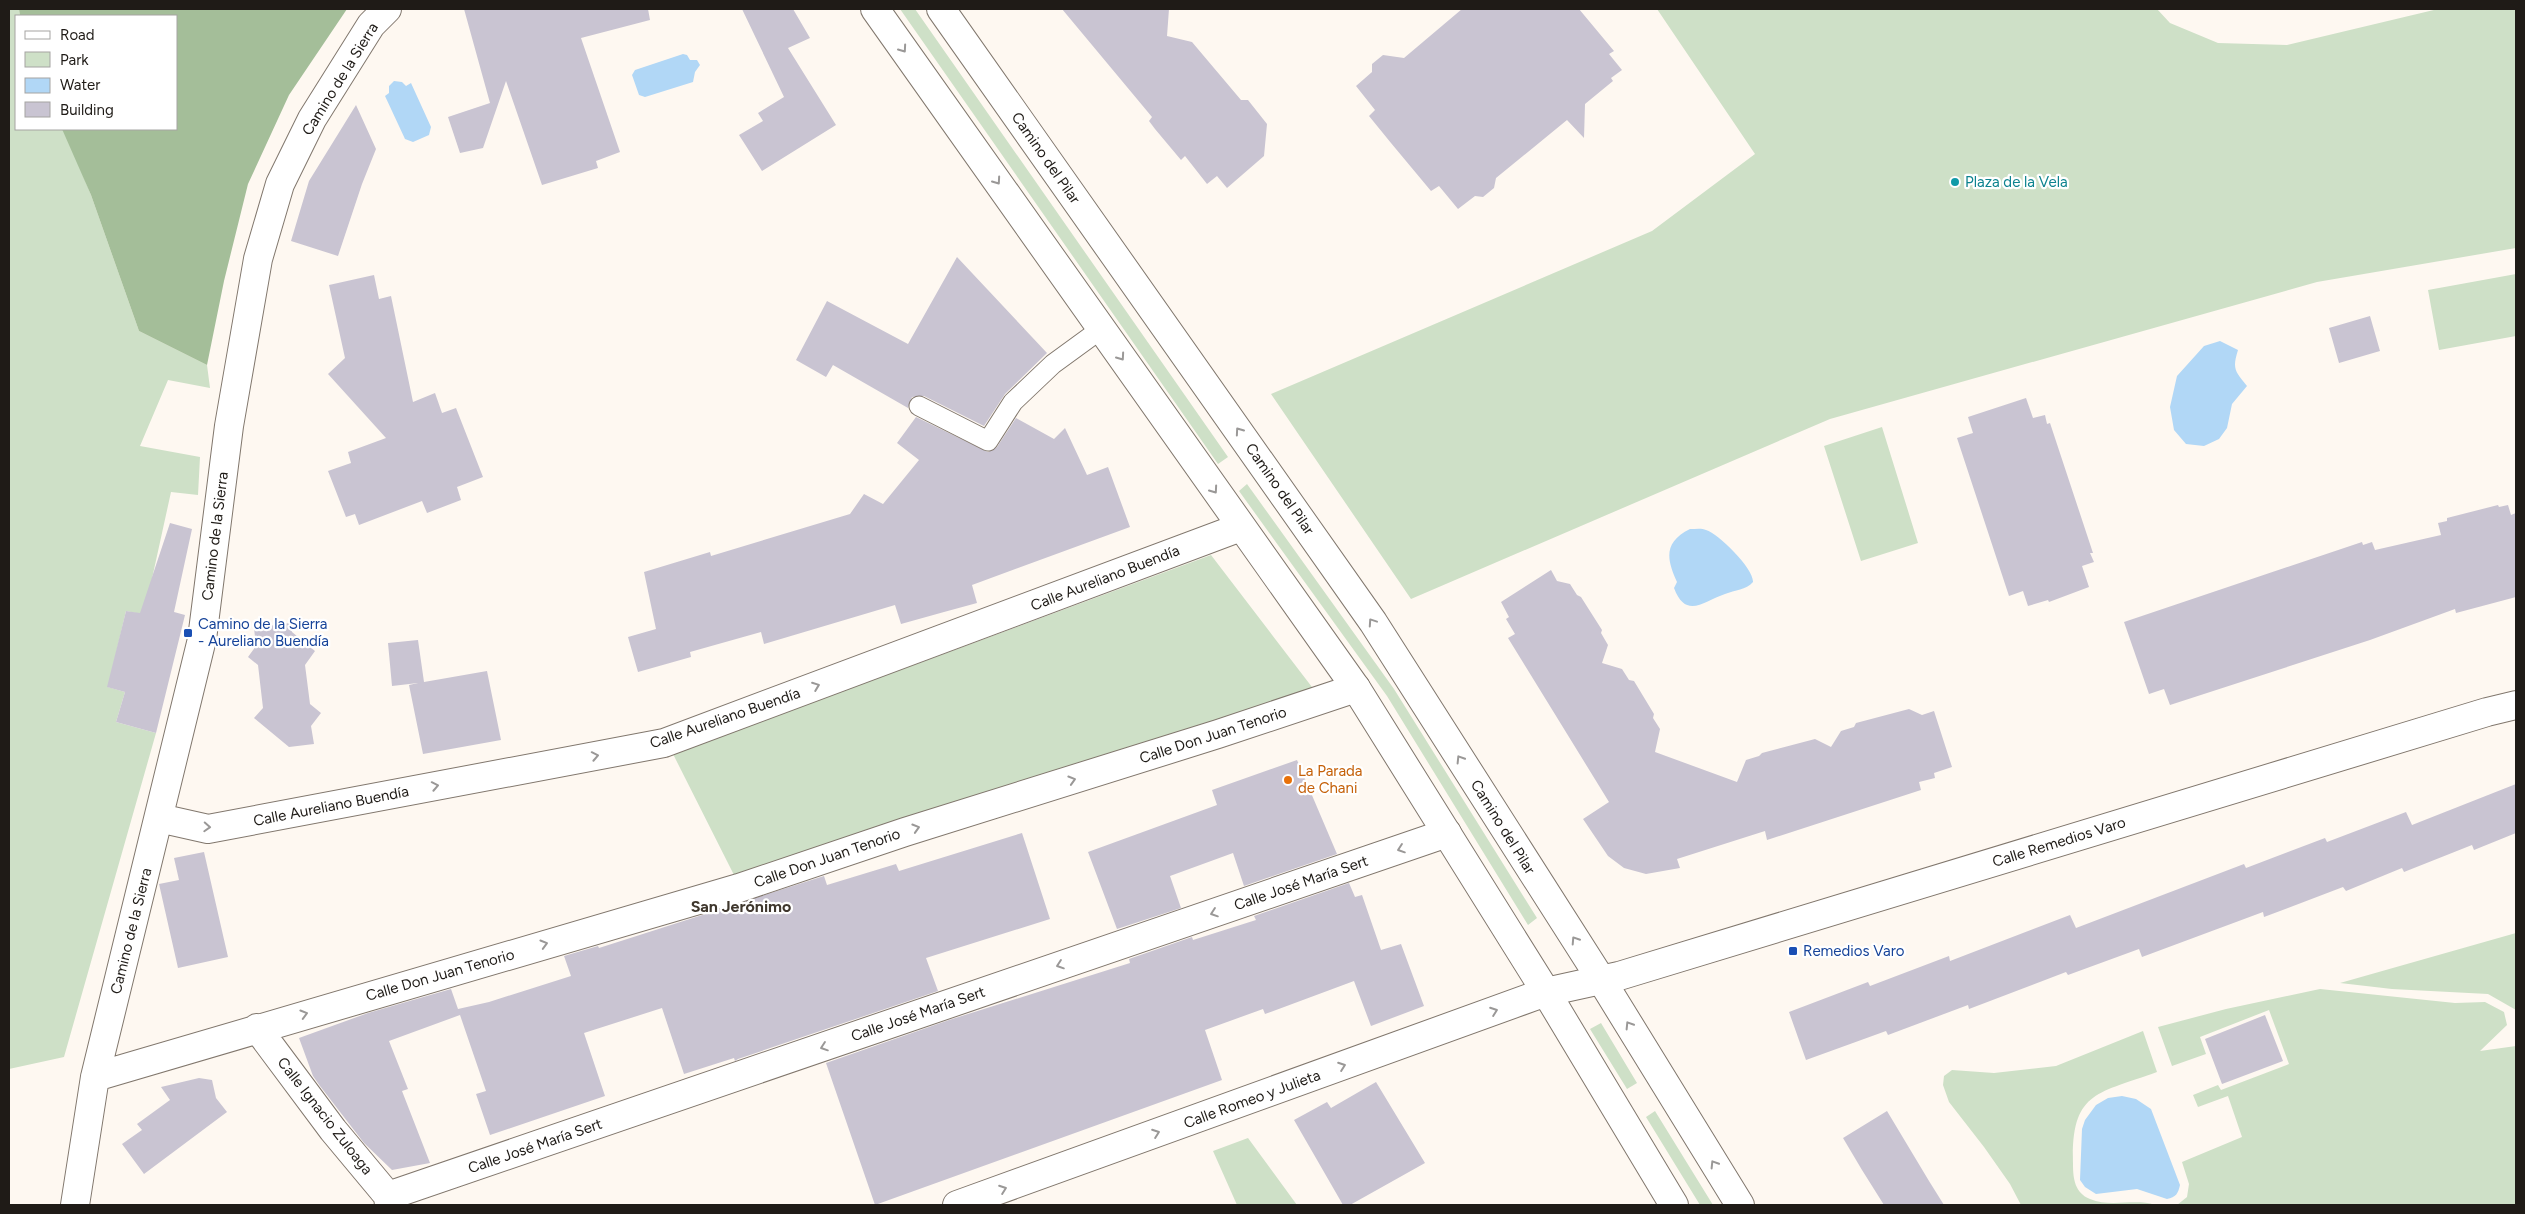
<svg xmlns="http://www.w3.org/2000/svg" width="2525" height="1214" font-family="Figtree,sans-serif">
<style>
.green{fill:#cee0c7}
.forest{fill:#a4be99}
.water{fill:#b1d7f6}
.building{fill:#c9c4d2}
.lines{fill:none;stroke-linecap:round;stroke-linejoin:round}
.service-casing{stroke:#81776d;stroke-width:21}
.minor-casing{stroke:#81776d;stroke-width:30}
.secondary-casing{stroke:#81776d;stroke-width:30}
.service{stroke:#fff;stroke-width:19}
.minor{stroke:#fff;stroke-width:28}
.secondary{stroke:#fff;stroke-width:28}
.oneway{stroke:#9a9897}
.culture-dot{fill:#0f9aa8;stroke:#fff;stroke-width:2}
.transit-dot{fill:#1a4fb4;stroke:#fff;stroke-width:2}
.food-dot{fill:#e8710a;stroke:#fff;stroke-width:2}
.labels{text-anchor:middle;stroke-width:4.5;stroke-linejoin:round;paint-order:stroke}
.street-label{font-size:15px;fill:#1f1b17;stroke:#fff}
.culture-label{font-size:15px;fill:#0d838f;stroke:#fff;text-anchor:start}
.transit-label{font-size:15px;fill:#164399;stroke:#fff;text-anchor:start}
.food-label{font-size:15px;fill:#c56008;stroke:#fff;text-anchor:start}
.neighbourhood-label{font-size:16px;font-weight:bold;fill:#3f372d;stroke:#fff}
</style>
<rect width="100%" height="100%" fill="#fef8f1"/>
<path class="green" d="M9 9H19L20 16H16V129H64L91 195 139 331 207 365 210 388 168 380 140 446 200 457 198 495 171 492 146 606 141 614 126 611 108 687 125 692 116 722 156 733 64 1057 9 1069Z
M900 9H915L1228 457 1218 464Z
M1657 9H2157L2170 23 2218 43 2287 45 2438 9H2516V248L2317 282 1830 419 1411 599 1271 394 1652 231 1755 154Z
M2516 274V336L2439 350 2428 290Z
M1882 427 1918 543 1861 561 1824 446Z
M1247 484 1394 689 1537 918 1528 925 1387 696 1239 491Z
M1211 555 1315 691 735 877 673 754Z
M2516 933V1010L2488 994 2392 989 2340 983Z
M2320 989 2455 1003 2485 1002 2504 1012 2507 1025 2480 1051 2516 1046V1205H2177L2187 1197 2189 1184 2182 1162 2242 1137 2228 1096 2198 1107 2193 1095 2218 1085 2221 1090 2289 1064 2269 1010 2200 1037 2206 1054 2172 1066 2158 1027 2226 1009Z
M1601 1023 1637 1083 1627 1089 1590 1029Z
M2143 1031 2157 1072C2097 1094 2071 1091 2073 1164 2073 1179 2075 1193 2090 1199 2111 1208 2135 1198 2155 1205H2021L2010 1184 1984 1147 1949 1102 1943 1085 1944 1076 1952 1070 1994 1073 2056 1066Z
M1655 1111 1713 1205H1700L1646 1117Z
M1248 1138 1297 1205H1237L1213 1151Z"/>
<path class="forest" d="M19 9H347L289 95 248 184 224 281 207 365 139 331 91 195 62 129H176V16H20Z"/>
<path class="water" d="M683 54 687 55 690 60H697L700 65 695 72 693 82 645 97 639 95 632 75 635 70Z
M394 81 402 82 406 86 411 83 431 127 429 135 413 142 405 139 385 96 389 93V86Z
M2220 341 2238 350C2232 369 2235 371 2247 386L2232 404 2227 428 2219 439 2204 446 2186 444 2174 430 2170 407 2177 376 2204 346Z
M1690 529C1696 529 1702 528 1706 530 1719 534 1754 569 1753 582 1746 590 1735 590 1725 594 1704 601 1686 620 1674 588L1677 582C1666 558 1664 542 1690 529Z
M2122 1096 2136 1099 2151 1109 2180 1185C2178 1194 2176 1197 2167 1199L2137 1189 2096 1194 2085 1187 2080 1180 2082 1129 2085 1120 2096 1105 2108 1098Z"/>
<path class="building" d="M464 9H648L650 20 581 38 620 152 596 161 598 168 542 185 506 81 483 148 460 153 448 117 490 103Z
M742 9H793L810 38 788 48 836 125 762 171 739 135 763 121 758 113 784 97Z
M1062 9H1169L1167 36 1192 42 1241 100H1248L1267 124 1264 156 1227 188 1217 176 1207 184 1185 156 1181 160 1155 129 1149 121 1152 117Z
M1462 9H1579L1614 51 1609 54 1622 70 1611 78 1613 81 1585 104 1584 138 1567 120 1496 178 1494 188 1483 197 1475 196 1458 209 1439 186 1431 191 1391 143 1369 116 1375 110 1356 86 1372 72V64L1383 55 1404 58Z
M356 105 376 149 362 184 338 256 291 241 309 181Z
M957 257 1047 353 1005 394 984 426 924 396 912 397 908 408 833 365 826 377 796 360 827 301 908 344Z
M374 275 379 299 391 296 413 402 435 393 442 413 456 408 483 477 457 487 461 500 427 513 422 501 359 525 355 514 346 517 328 471 351 463 348 452 386 438 328 374 345 358 329 285Z
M2370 316 2380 351 2339 363 2329 328Z
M2026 398 2033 418 2045 415 2047 424 2050 423 2093 553H2090L2094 562 2082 566 2089 587 2049 602 2048 600 2028 606 2023 591 2009 596 1957 438 1973 433 1968 417Z
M916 417 988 452 997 447 1016 418 1054 439 1065 428 1087 475 1108 467 1130 527 972 585 977 603 944 612 901 624 895 605 764 644 761 632 690 652 691 657 638 672 628 637 656 629 644 572 710 552 711 556 850 514 864 494 883 504 919 460 897 443Z
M2498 505 2499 507 2508 505 2511 515 2516 513V597L2456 613 2455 609 2370 640 2170 705 2164 689 2149 694 2124 622 2362 542 2363 545 2372 542 2375 550 2441 535 2438 523 2447 521V518Z
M170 523 192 529 174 612 185 615 156 733 116 722 125 692 107 687 126 611 140 613Z
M1551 570 1557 581 1570 584 1577 595 1581 597 1602 630 1601 633 1608 645 1602 663 1622 669 1629 680 1634 681 1654 714 1653 718 1660 729 1655 752 1737 782 1746 760 1759 756 1762 753 1815 739 1831 747 1841 731 1854 727 1856 723 1909 709 1922 715 1934 711 1952 767 1934 773 1935 778 1919 782 1921 790 1767 840 1765 831 1677 859 1680 868 1646 874 1624 868 1608 856 1583 819 1609 802 1508 638 1515 634 1506 619 1509 617 1501 602Z
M290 623 292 632 315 651 305 665 310 704 321 713 311 726 314 744 289 747 254 718 263 708 258 665 248 657 256 646 254 628Z
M418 640 424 682 487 671 501 740 423 754 409 685 418 683 392 686 388 643Z
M1297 760 1337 854 1244 886 1233 853 1170 876 1181 908 1117 929 1088 852 1217 805 1212 790Z
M2516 784V833L2474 850 2472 845 2404 872 2402 868 2346 891 2343 887 2264 917 2263 912 2142 957 2139 949 2068 975 2066 972 1969 1009 1968 1005 1888 1035 1886 1031 1806 1060 1789 1012 1868 982 1870 986 1949 956 1950 961 2070 915 2076 928 2244 864 2246 868 2325 838 2327 842 2406 812 2412 825Z
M1022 833 1050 919 926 958 938 991 738 1059 735 1061 734 1058 684 1074 662 1008 584 1033 605 1096 490 1135 476 1094 486 1091 460 1015 389 1041 408 1089 402 1091 430 1163 392 1170 364 1143 320 1086 313 1076 299 1038 368 1013 451 989 458 1009 489 1002 571 976 564 956 598 946 599 948 824 876 827 885 896 864 899 871Z
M204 852 228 957 178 968 159 884 179 880 174 858Z
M1349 883 1355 897 1362 895 1381 950 1401 944 1424 1006 1371 1026 1354 981 1265 1014 1263 1009 1205 1030 1222 1080 875 1205 826 1063 949 1020 1130 963 1129 959 1192 937 1193 940 1256 920 1254 916Z
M2265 1015 2283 1061 2222 1084 2205 1039Z
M199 1078 212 1080 216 1098 227 1112 144 1174 122 1144 142 1130 137 1124 170 1100 161 1087Z
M1376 1082 1425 1163 1350 1205H1343L1294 1120 1327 1102 1331 1108Z
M1887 1111 1929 1181 1944 1205H1884L1862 1170 1843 1138Z"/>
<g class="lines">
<defs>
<path id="service" d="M919 406 988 441 1013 402 1053 364 1101 329"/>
<path id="minor" d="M159 818 208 829 664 743 1241 527
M257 1028 333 1130 388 1196 389 1205
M95 1077 739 888 905 832 1218 734 1356 688
M388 1196 1447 833
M75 1205 95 1077 202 639 229 426 258 259 280 184 312 119 371 25 387 9
M957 1205 1546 992 1619 976 2487 712 2516 705"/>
<path id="secondary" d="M875 9 1356 688 1546 992 1674 1205
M941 9 1373 622 1602 981 1740 1205"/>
</defs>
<use href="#service" class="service-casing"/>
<use href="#minor" class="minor-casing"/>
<use href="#secondary" class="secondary-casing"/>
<use href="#service" class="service"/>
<use href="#minor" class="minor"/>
<use href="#secondary" class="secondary"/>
</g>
<defs><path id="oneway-chevron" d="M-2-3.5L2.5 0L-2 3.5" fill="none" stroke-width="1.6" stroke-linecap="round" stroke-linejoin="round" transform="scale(1.25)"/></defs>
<g class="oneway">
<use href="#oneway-chevron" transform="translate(903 49) rotate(55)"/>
<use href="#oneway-chevron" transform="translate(997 181) rotate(55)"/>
<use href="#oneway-chevron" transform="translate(1121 357) rotate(55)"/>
<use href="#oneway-chevron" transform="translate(1239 431) rotate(-125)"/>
<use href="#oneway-chevron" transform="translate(1214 490) rotate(55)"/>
<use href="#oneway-chevron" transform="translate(1372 622) rotate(-124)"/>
<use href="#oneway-chevron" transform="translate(816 686) rotate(-21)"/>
<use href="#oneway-chevron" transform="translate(595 756) rotate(-11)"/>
<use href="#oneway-chevron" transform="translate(1460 759) rotate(-122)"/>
<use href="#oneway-chevron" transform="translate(1072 780) rotate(-17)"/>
<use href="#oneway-chevron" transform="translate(435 786) rotate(-11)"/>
<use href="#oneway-chevron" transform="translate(207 827) rotate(3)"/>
<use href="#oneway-chevron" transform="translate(916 828) rotate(-17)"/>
<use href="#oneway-chevron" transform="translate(1401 849) rotate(161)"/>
<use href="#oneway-chevron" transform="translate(1214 913) rotate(161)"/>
<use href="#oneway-chevron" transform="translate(1575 940) rotate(-123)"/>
<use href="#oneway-chevron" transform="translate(544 944) rotate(-16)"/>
<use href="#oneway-chevron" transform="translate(1060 965) rotate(161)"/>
<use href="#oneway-chevron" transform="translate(1494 1011) rotate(-20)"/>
<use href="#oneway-chevron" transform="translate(304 1014) rotate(-16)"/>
<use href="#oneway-chevron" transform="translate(1629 1025) rotate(-122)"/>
<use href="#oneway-chevron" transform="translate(824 1047) rotate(161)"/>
<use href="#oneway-chevron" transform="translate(1342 1066) rotate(-20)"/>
<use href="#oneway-chevron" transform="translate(1156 1133) rotate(-20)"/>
<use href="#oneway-chevron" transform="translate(1714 1164) rotate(-122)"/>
<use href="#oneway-chevron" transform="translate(1003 1189) rotate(-20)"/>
</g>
<circle class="culture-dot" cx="1955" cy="182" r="5"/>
<g class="transit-dot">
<rect x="183" y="628" width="10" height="10" rx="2.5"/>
<rect x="1788" y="946" width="10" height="10" rx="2.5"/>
</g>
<circle class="food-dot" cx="1288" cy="780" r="5"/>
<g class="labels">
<g class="street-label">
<text transform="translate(340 79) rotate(-58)" y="5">Camino de la Sierra</text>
<text transform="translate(1046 158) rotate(55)" y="5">Camino del Pilar</text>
<text transform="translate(1280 489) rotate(55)" y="5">Camino del Pilar</text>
<text transform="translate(215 536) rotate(-83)" y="5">Camino de la Sierra</text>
<text transform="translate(1105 578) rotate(-21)" y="5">Calle Aureliano Buendía</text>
<text transform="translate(725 718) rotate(-19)" y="5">Calle Aureliano Buendía</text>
<text transform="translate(1213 735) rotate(-18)" y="5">Calle Don Juan Tenorio</text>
<text transform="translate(331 806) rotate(-11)" y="5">Calle Aureliano Buendía</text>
<text transform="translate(1503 827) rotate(58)" y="5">Camino del Pilar</text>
<text transform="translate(2059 842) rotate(-17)" y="5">Calle Remedios Varo</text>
<text transform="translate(827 858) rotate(-19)" y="5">Calle Don Juan Tenorio</text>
<text transform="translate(1301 883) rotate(-19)" y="5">Calle José María Sert</text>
<text transform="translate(131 931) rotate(-76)" y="5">Camino de la Sierra</text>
<text transform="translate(440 975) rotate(-16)" y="5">Calle Don Juan Tenorio</text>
<text transform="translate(918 1014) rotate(-19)" y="5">Calle José María Sert</text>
<text transform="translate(1252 1099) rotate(-20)" y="5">Calle Romeo y Julieta</text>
<text transform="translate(325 1116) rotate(52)" y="5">Calle Ignacio Zuloaga</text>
<text transform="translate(535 1146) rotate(-19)" y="5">Calle José María Sert</text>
</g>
<g class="culture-label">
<text x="1965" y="187">Plaza de la Vela</text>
</g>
<g class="transit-label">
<text x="198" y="629">Camino de la Sierra<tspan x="198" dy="17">- Aureliano Buendía</tspan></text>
<text x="1803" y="956">Remedios Varo</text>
</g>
<g class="food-label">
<text x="1298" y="776">La Parada<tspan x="1298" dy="17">de Chani</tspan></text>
</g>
<g class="neighbourhood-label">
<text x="741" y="912">San Jerónimo</text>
</g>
</g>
<rect width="2525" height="1214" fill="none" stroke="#1f1b17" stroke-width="20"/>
<rect x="15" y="15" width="162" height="115" fill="#ffffff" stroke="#a5a4a2"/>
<rect x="25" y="31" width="25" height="8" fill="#ffffff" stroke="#a5a4a2"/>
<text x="60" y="40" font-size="15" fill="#1f1b17">Road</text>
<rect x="25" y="52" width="25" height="15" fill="#cee0c7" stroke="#a5a4a2"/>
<text x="60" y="65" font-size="15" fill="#1f1b17">Park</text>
<rect x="25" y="78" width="25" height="15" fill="#b1d7f6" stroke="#a5a4a2"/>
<text x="60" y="90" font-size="15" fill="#1f1b17">Water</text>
<rect x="25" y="102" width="25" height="15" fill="#c9c4d2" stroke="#a5a4a2"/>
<text x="60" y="115" font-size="15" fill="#1f1b17">Building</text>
</svg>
